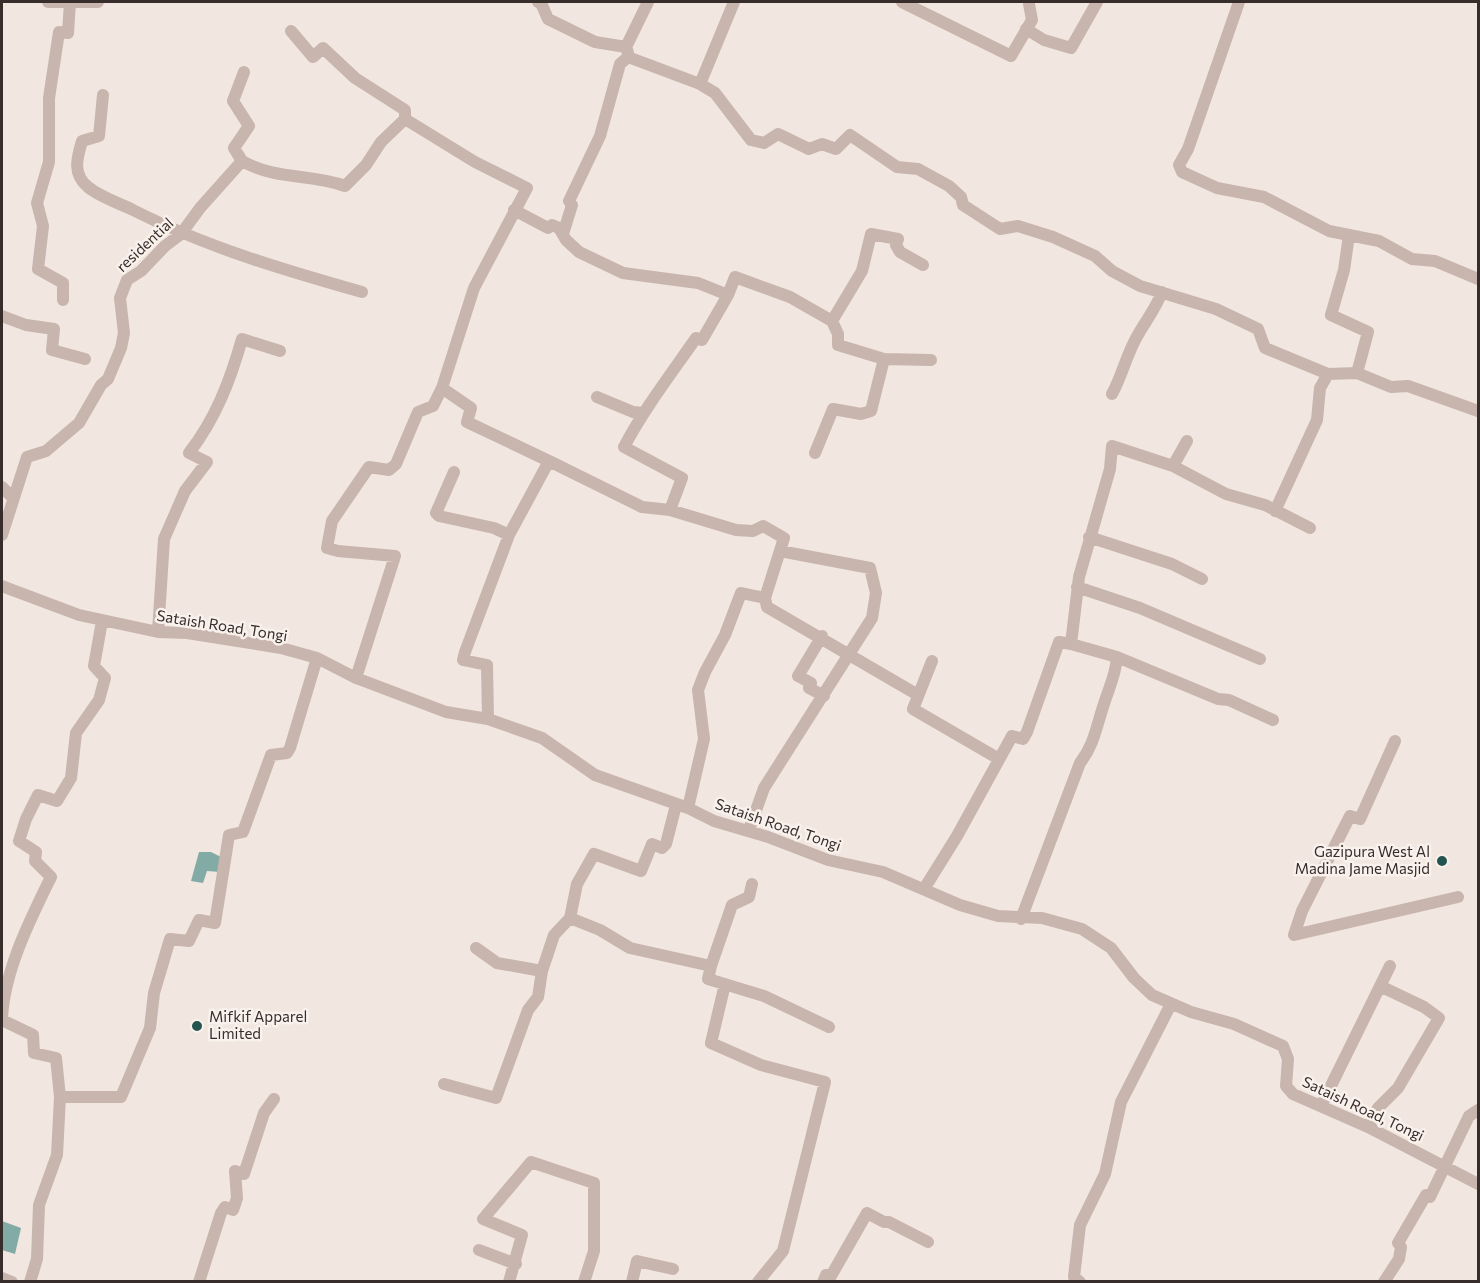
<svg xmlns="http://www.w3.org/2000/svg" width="1480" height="1283" font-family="Commissioner,sans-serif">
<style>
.water{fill:#82aba6}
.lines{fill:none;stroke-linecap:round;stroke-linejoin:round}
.minor{stroke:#c8b5ad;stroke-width:12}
.poi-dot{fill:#245450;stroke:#f9f1ec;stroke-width:2}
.labels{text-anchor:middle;stroke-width:5;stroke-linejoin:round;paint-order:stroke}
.street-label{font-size:15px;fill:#372d2b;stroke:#f9f1ec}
.poi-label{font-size:15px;fill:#372d2b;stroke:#f9f1ec;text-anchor:end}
</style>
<rect width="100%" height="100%" fill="#f1e6e0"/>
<path class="water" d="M199 852H211L221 857 220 872 207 871 203 883 191 881Z
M2 1221 21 1228 15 1254 2 1250Z"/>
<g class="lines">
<path class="minor" d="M48 2H98
M538 2 541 3 548 19 595 42 626 47
M902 2 1011 56 1032 20 1029 4
M1239 2 1188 149 1179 165 1182 172 1217 188 1264 197 1329 231 1349 235 1344 270 1331 315 1368 332 1357 373 1328 374 1320 388 1317 420 1275 511
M1026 29 1044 40 1071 48 1097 2
M291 31 313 57 323 48 355 78 405 110V119L475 162 527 188 474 288 442 388 471 408 467 422 549 461 509 535 465 652 463 660 487 665 488 719
M628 53 626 47 648 2
M700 84 734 2
M103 95 99 136 82 141C77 158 72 174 88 187 100 197 119 203 133 210 206 247 284 270 362 292
M242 161C278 181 309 173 345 186L366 165 381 142 405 119
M514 210 548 228 552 225 559 228 566 240 579 252 623 273 698 283 728 295 702 340 696 338C671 374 644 409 624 447L682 478 670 510
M563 234 572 205 569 201 600 136 620 64 628 57 700 84 715 93 751 140 764 143 778 134 809 149 822 144 836 149 850 135 897 167 918 169 949 186 961 197 963 205 1000 229 1018 226 1053 237 1095 256 1112 271 1140 286 1216 309 1258 329 1265 348 1328 374
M1349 235 1379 241 1412 259 1435 261 1478 279
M728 295 735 277 790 297 832 321 862 271 871 234 898 239 896 245 900 252 923 265
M63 300V283L38 269 43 226 37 203 49 162V98L59 32 68 33 70 2
M2 316 26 325 54 329 52 350 85 359
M884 359 931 360
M1357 373 1391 387 1408 386 1478 411
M1112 394C1123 374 1127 352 1139 333 1147 319 1156 308 1162 292
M597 397 633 412 643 413
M815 453 833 409 861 414 871 411 884 359 838 345V334L832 321
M549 461 642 507 670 510 736 530 753 531 763 526 784 538 765 598 741 593 725 635 705 672 698 690 704 739 688 808
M1173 466 1187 441
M454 472 436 513 439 516 494 528 509 535
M2 487 12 497
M2 535 27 457 46 451 79 423 101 385 108 379 121 348 124 333 120 298 127 280 141 271 165 246 181 234 200 208 242 161 234 148 249 126 233 101 244 72
M1089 537 1172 564 1202 579
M2 586 79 615 158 632 187 633 281 648 317 658 356 678 446 712 488 719 542 738 595 775 688 808 714 821 768 837 828 860 883 872 960 905 998 916 1042 918 1082 929 1111 948 1134 978 1152 995 1191 1012 1234 1024 1283 1046 1288 1059 1286 1086 1293 1094 1368 1127 1478 1184
M1077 587 1140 608 1260 659
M765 598 767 607 918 695
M158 632 164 539 185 491 207 462 189 453C216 418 230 381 242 339L280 351
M822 636 798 676 811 683 809 688 824 696
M932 661 913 709 999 759
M356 678 395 556 338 551 327 548 332 521 369 467 389 470 396 464 418 412 433 406 442 388
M1273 720 1229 700 1218 699 1117 657 1071 644 1079 577 1110 469 1112 446 1173 466 1226 494 1265 505 1310 528
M1395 741 1360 819 1350 816 1302 911 1294 935 1458 897
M749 830 764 788 872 618 876 593 870 568 780 551
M924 889 957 836 1012 736 1023 739 1027 732 1059 642 1071 644
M570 918 600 930 630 948 711 966 708 979 764 996 829 1027
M1021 919 1080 763C1094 745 1096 728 1103 707 1108 690 1116 675 1117 657
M476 948 497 963 542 971
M711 966 732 905 749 897 752 884
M725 984 711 1043 761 1065 825 1082 783 1251 758 1282
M2 1019C4 971 30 920 51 877L35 861 36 852 19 841 26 819 38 795 57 801 71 778 76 733 99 700 105 678 94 666 102 621
M2 1020 33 1035 34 1053 56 1058 60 1097 57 1155 39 1205 37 1259 30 1282
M444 1084 496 1098 528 1010 538 997 542 971 554 935 570 918 577 884 594 854 641 871 652 844 662 848 666 844 676 805
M60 1097H121L150 1028 154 993 170 939 189 941 199 920 215 923 229 835 243 832 271 755 287 753 290 748 317 658
M1321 1106 1390 966
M1368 1127 1378 1108 1398 1088 1439 1018 1424 1007 1380 986
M479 1250 516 1264
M2 1278 12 1282
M199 1282 221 1213 225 1207 233 1210 237 1198 235 1171 244 1174 264 1113 274 1099
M509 1282 522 1235 483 1219 531 1162 594 1183V1251L584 1282
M632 1282 637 1261 673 1269
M823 1282 826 1275 831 1276 867 1213 884 1222H889L928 1242
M1080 1282 1074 1277 1080 1225 1105 1174 1121 1102 1171 1004
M1384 1282 1399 1259 1401 1247 1398 1243 1426 1195 1430 1197 1469 1116 1478 1110"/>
</g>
<g class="poi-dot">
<circle cx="1442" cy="861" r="6"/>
<circle cx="197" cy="1026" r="6"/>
</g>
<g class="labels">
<g class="street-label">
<text transform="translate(145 245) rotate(-43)" y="5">residential</text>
<text transform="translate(222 626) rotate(9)" y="5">Sataish Road, Tongi</text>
<text transform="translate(778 825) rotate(19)" y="5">Sataish Road, Tongi</text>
<text transform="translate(1363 1109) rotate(25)" y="5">Sataish Road, Tongi</text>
</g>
<g class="poi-label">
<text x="1430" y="857">Gazipura West Al<tspan x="1430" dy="17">Madina Jame Masjid</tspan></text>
<text x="209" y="1022" text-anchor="start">Mifkif Apparel<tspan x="209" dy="17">Limited</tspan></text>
</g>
</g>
<rect width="1480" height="1283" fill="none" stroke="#372d2b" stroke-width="6"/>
</svg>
